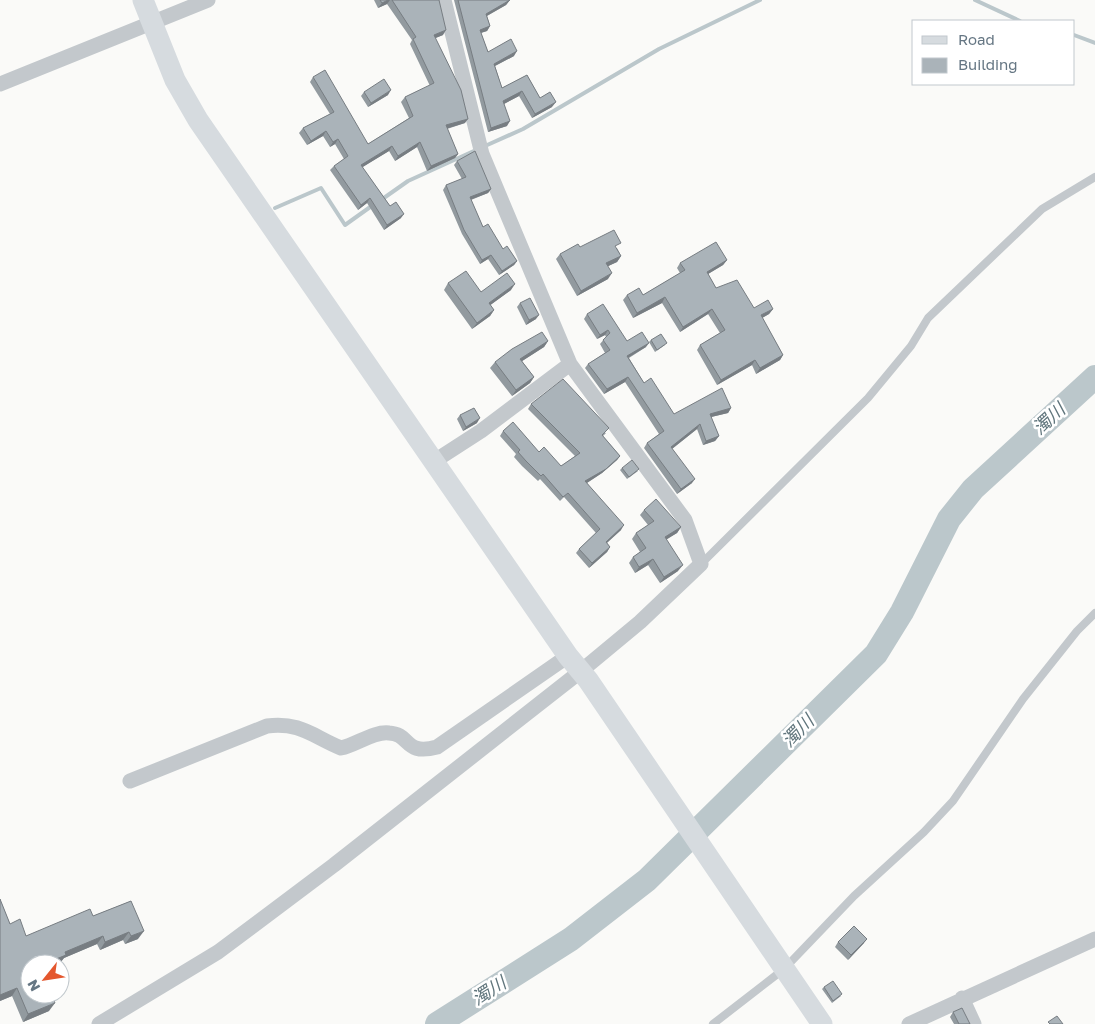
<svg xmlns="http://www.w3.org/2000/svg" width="1095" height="1024" font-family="'Golos Text','Noto Sans JP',sans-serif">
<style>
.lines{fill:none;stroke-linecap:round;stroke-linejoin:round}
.stream{stroke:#bbc7cb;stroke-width:4}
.river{stroke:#bbc7cb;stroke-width:24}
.lane{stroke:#c3c8cc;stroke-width:8}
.street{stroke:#c3c8cc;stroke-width:15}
.secondary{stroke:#d6dbdf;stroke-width:21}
.wall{fill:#929a9f}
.shaded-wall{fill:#777d82}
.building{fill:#aab3b9;stroke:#777d82}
.labels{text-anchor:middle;stroke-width:5;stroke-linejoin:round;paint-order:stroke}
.water-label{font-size:18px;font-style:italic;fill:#60757c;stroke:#fff}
</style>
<rect width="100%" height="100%" fill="#fafaf8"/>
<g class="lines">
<path class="stream" d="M975 0 1020 21
M1074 35 1095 43
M485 146 523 129 659 49 760 0
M381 200 408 181 476 150
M275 208 321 188 345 225 373 205"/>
<path class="river" d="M437 1024 571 939 647 880 876 654 902 612 949 519 973 489 1095 377"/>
<path class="lane" d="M701 564 868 398 911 346 928 318 1042 209 1095 177
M713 1024 784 969 854 896 924 832 953 801 1023 699 1077 631 1095 613"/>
<path class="street" d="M0 84 208 0
M433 462 481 431 570 364
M130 781 267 726C301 722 312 736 341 748 356 745 374 731 389 733 411 734 404 756 437 747L568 656
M962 998 974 1024
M99 1024 218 952 334 865 581 671 640 622 701 564 685 520 570 364 482 154 444 0
M909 1024 1095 939"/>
<path class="secondary" d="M143 0 175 80 198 120 568 656 588 680 822 1024"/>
</g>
<path class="wall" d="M374 0H439L443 35 435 38 465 123 447 129 458 154 455 158 427 171 417 147 395 161 389 151 362 167 390 206 401 218 384 230 367 203 358 210 330 170 334 166 344 159 335 144 330 147 323 136 307 145 299 133 303 128 330 114 310 82 313 77 368 144 409 118 401 102 405 97 430 86 410 44 412 40 387 4 378 8Z
M454 0H510L506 5 487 16 490 26 487 31 481 33 488 52 514 56 495 66 502 88 527 75 540 98 552 107 532 118 519 96 504 104 507 126 488 132Z
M364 92 388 95 368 107 361 96Z
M457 161 491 189 488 193 471 200 483 227 503 249 517 261 514 265 499 275 488 259 480 264 462 234 443 190 446 185 462 179 454 165Z
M580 247 617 248 621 256 617 262 608 266V279L577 296 556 259 560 254Z
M727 260 723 265 708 274 716 288 754 308 773 309 769 314 762 318 783 355 780 360 756 374 752 365 717 385 697 350 700 345 720 333 708 314 680 332 662 303 633 318 623 300 627 295H643L680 273 677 268 680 263Z
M448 283 481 292 511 290 490 305 494 310 490 316 472 329 444 290Z
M520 303 536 319 526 325 517 307Z
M587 314 627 341 646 347 629 358 644 383 674 414 731 408 728 413 711 417 719 436 715 441 703 445 697 429 672 449 692 483 677 494 644 448 647 443 659 434 625 382 604 394 585 368 588 364 605 353 600 344 606 337 605 335 597 339 584 319Z
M651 340 665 345 655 352 649 342Z
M548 341 544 347 522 361 534 377 530 383 512 396 490 368 495 362Z
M531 404 606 433 603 436 620 456 617 460 602 473 587 483 621 530 607 543 610 547 607 552 589 568 576 553 579 549 596 533 564 497 560 501 540 479 538 481 522 466 514 457 516 454 500 436 503 431 539 452 561 466 575 456 528 409Z
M460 415 477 423 463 431 457 419Z
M622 468 638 471 627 479 620 470Z
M644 510 681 527 677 533 666 539 678 571 660 583 648 565 635 573 629 563 633 557 640 552 632 539 636 533 648 525 640 515Z
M0 899 10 924 26 936 93 916 131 901 138 939 125 944 123 940 100 950 97 944 64 958 60 963 30 964 51 995 49 1011 23 1022 12 996 0 1001Z
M838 942 864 943 848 960 835 947Z
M824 987 841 996 832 1003 822 989Z
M953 1012 970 1024H954L950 1017Z"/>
<path class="shaded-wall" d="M388 0H390L387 4 378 8 382 3Z
M510 0 506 5 483 18 486 14Z
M490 26 487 31 477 34 480 30Z
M446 30 443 35 431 40 434 35Z
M517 51 514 56 491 68 494 64Z
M391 90 388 95 368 107 371 103Z
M522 91 519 96 500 106 503 101Z
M556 102 552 107 532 118 535 114Z
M468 119 465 123 442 130 446 125Z
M510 121 507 126 488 132 491 128Z
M326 131 323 136 307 145 311 141Z
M338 139 335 144 330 147 333 142Z
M420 142 417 147 395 161 398 156Z
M392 146 389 151 358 170 361 165Z
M458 154 455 158 427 171 431 166Z
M491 189 488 193 467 201 470 197Z
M370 198 367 203 358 210 361 205Z
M404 214 401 218 384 230 387 225Z
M491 255 488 259 480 264 482 260Z
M621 256 617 262 602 269 606 263Z
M727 260 723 265 703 277 707 272Z
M517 261 514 265 499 275 502 271Z
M612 273 608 279 577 296 581 291Z
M515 284 511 290 485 309 489 303Z
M665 297 662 303 633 318 637 313Z
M712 309 708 314 680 332 683 327Z
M773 309 769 314 757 321 761 315Z
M494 310 490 316 472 329 477 323Z
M539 315 536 319 526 325 529 320Z
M608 330 605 335 597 339 600 335Z
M548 341 544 347 516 365 520 359Z
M649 343 646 347 624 360 627 356Z
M783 355 780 360 756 374 760 368Z
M755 360 752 365 717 385 721 380Z
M534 377 530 383 512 396 516 390Z
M628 377 625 382 604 394 607 389Z
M731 408 728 413 707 418 710 414Z
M480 418 477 423 463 431 466 427Z
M700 424 697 429 668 452 671 447Z
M719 436 715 441 703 445 706 441Z
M620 456 617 460 602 473 582 486 585 481Z
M695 479 692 483 677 494 681 489Z
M624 525 621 530 602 547 606 542Z
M681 527 677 533 661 543 665 537Z
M610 547 607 552 589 568 592 563Z
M653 559 648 565 635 573 639 567Z
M683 565 678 571 660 583 664 577Z
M144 931 138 939 125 944 131 936Z
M129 932 123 940 100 950 105 942Z
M103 936 97 944 64 958 60 963 58 964H44L65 952Z
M867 939 864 943 848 960 851 955Z
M17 988 12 996 0 1001V995Z
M55 1003 49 1011 23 1022 28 1014Z"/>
<path class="building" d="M380 0H388L382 3Z
M392 0H439L446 30 434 35 461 90 468 119 446 125 458 154 431 166 420 142 398 156 392 146 361 165 390 206 396 202 404 214 387 225 370 198 361 205 334 166 348 156 338 139 333 142 326 131 311 141 303 128 334 112 313 77 325 70 368 144 413 116 405 97 434 83 413 39 416 37Z
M458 0H510L486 14 490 26 480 30 488 52 511 39 517 51 494 64 502 88 527 75 540 98 550 92 556 102 535 114 522 91 503 101 510 121 491 128Z
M384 79 391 90 371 103 364 92Z
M475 151 491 189 470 197 483 227 488 224 503 249 507 246 517 261 502 271 491 255 482 260 464 230 446 185 466 177 457 161Z
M614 230 621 243 615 246 621 256 606 263 612 273 581 291 560 254 578 244 580 247Z
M716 242 727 260 707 272 716 288 737 280 754 308 768 300 773 309 761 315 783 355 760 368 755 360 721 380 700 345 725 330 712 309 683 327 665 297 637 313 627 295 639 288 643 295 685 270 680 263Z
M466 271 481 292 507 273 515 284 489 303 494 310 477 323 448 283Z
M530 298 539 315 529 320 520 303Z
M603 304 627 341 642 332 649 343 627 356 644 383 651 378 674 414 722 388 731 408 710 414 719 436 706 441 700 424 671 447 695 479 681 489 647 443 664 431 628 377 607 389 588 364 610 350 603 340 610 333 608 330 600 335 587 314Z
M542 332 548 341 520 359 534 377 516 390 495 362 512 349Z
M661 334 667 343 657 350 651 340Z
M563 379 609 428 602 435 620 456 606 469 585 481 624 525 606 542 610 547 592 563 579 549 600 529 568 493 563 497 543 474 541 476 526 461 518 452 520 450 503 431 513 422 539 452 544 447 561 466 580 453 531 404Z
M474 408 480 418 466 427 460 415Z
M632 460 639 469 629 477 622 468Z
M656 499 681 527 665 537 683 565 664 577 653 559 639 567 633 557 646 548 636 533 654 521 644 510Z
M0 899 10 924 20 919 26 936 90 909 93 916 131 901 144 931 131 936 129 932 105 942 103 936 65 952 66 955 44 964H30V994H51L55 1003 28 1014 17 988 0 995Z
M854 926 867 939 851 955 838 942Z
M833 981 842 994 833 1001 824 987Z
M962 1008 970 1024H959L953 1012Z
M1057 1016 1063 1024H1050L1048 1022Z"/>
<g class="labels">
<g class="water-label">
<text transform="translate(1049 419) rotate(-42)" y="6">濁川</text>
<text transform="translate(798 731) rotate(-45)" y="6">濁川</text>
<text transform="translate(489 991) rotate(-32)" y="6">濁川</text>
</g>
</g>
<rect x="912" y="20" width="162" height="65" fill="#ffffff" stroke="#c1c8cd"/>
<rect x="922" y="36" width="25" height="8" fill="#d6dbdf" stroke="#c1c8cd"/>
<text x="958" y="45" font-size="15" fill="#657683">Road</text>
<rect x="922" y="58" width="25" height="15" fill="#aab3b9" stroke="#c1c8cd"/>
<text x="958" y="70" font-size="15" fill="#657683">Building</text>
<g transform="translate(45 979) rotate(240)"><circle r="24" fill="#ffffff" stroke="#c1c8cd"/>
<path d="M0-4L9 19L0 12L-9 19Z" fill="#e4572e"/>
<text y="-8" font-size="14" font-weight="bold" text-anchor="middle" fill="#657683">N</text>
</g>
</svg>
